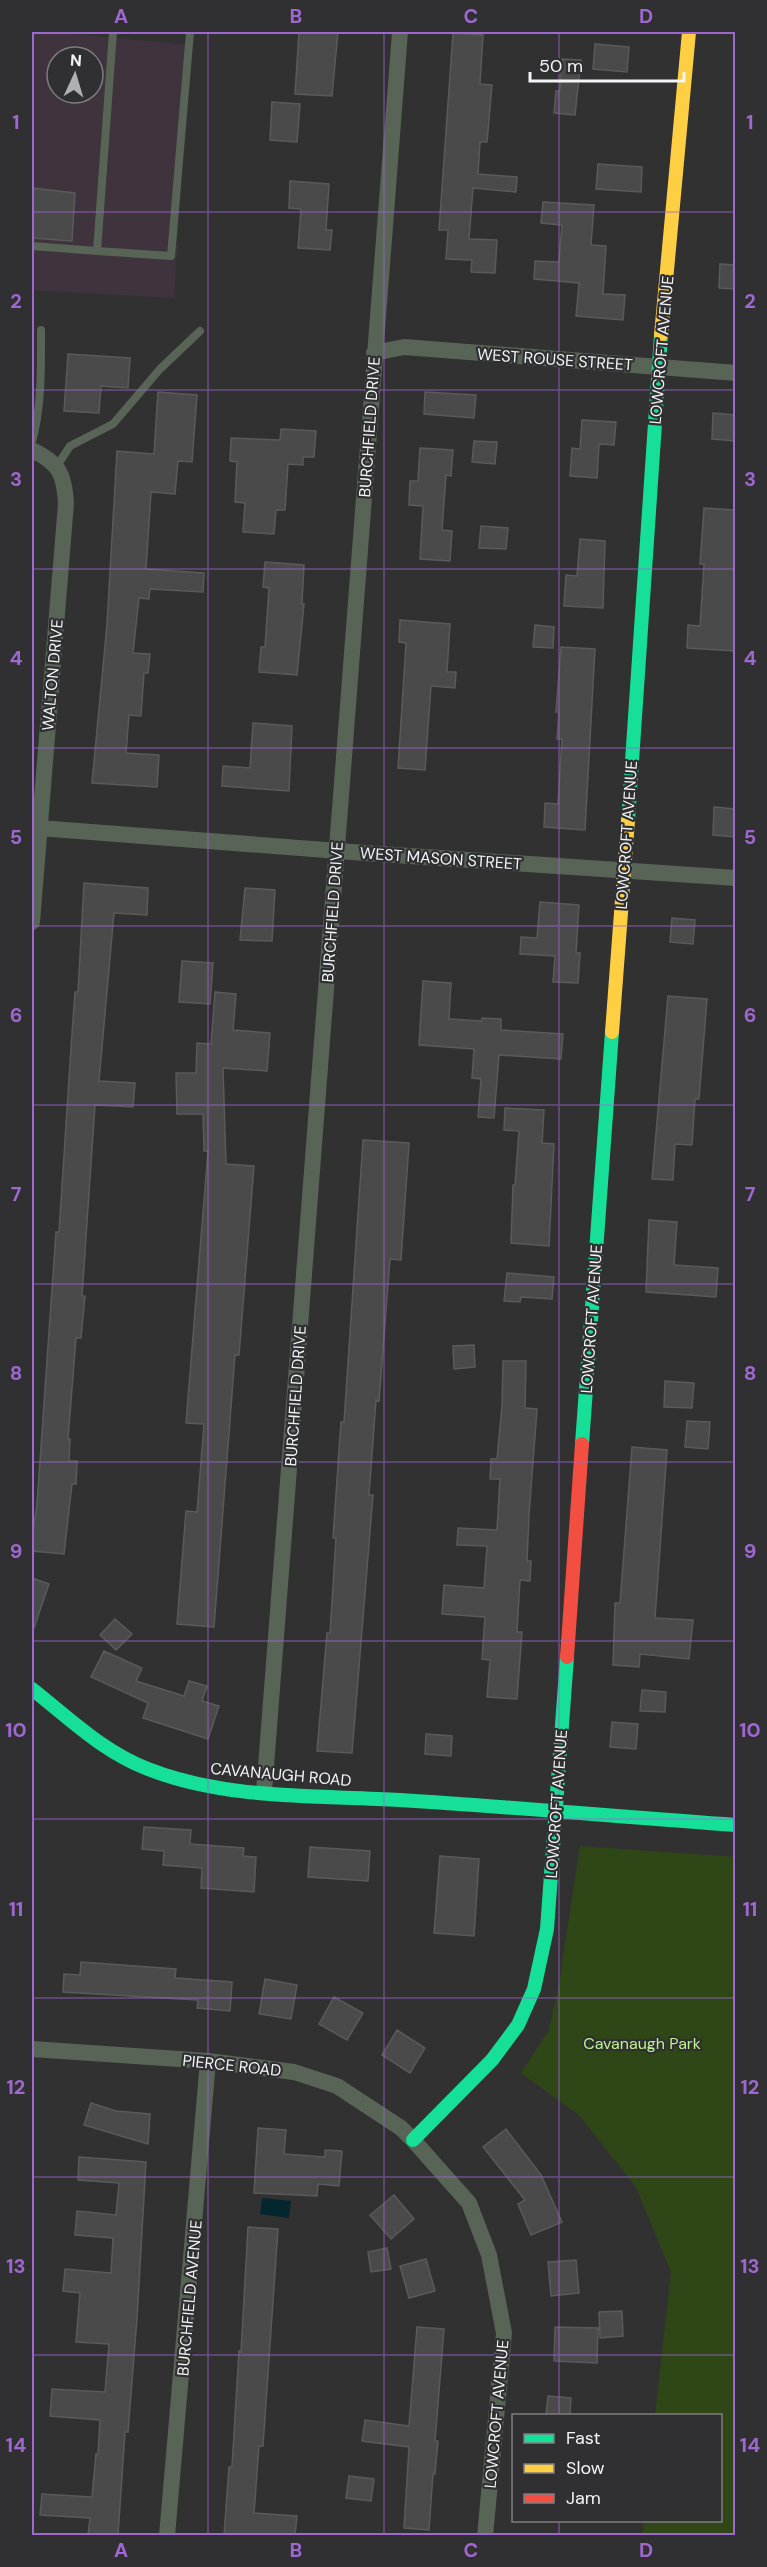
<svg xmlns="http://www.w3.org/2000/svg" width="767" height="2567" font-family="'DM Sans',sans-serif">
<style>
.commercial{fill:#3f333d;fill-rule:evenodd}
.green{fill:#2f4717}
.water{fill:#04262f}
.building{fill:#4a4a4b;stroke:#5a5a5b;stroke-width:1.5}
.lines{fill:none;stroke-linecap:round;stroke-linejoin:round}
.lane{stroke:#586456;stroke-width:8}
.street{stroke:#586456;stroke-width:16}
.fast{stroke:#16e098;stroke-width:14}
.slow{stroke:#ffcf43;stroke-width:14}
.jam{stroke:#f24e42;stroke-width:14}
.grid{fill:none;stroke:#9f68d0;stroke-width:1.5;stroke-opacity:0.55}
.labels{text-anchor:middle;stroke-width:4.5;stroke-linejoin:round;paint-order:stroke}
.street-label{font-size:16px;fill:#f3f4f6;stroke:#303033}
.park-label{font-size:16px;fill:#bcf38b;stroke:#303033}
.neatline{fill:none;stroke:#9f68d0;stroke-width:2}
.grid-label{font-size:20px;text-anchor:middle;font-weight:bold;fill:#9f68d0}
</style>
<rect width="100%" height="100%" fill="#313132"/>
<path class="commercial" d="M32 32H54L190 45 174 298 32 290ZM57 57H93V93H57Z"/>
<path class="green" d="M580 1846 735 1857V2535H642L644 2521 720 2520V2416L655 2415 671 2272 636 2187 579 2115 521 2073 549 2030 559 1984Z"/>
<path class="water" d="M262 2198 291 2201 289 2218 260 2214Z"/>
<path class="building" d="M299 32H338L332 96 295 94Z
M453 33 483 35 480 84 492 85 487 142H480L478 174 517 177 516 192 473 188 469 239 497 240 495 273 471 272 472 260 446 259 448 230H439Z
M595 44 629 47 627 72 593 69Z
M562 59 581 60 575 115 554 113 556 91H560Z
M272 102 300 104 297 142 270 140Z
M598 164 642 167 641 192 596 189Z
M290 181 329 184 326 230H332L330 250 298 248 301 209 289 208Z
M32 188 75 193 72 241 32 238Z
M543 202 594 205 591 245 606 246 603 294 625 295 623 320 576 316 579 283 534 279 535 261 559 262 562 225 541 223Z
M720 264 735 265V289L719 288Z
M68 354 130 358 128 388 101 386 99 413 64 411Z
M158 392 197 395 192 462 178 461 175 494 151 492 146 569 204 573 203 592 150 589 149 599 139 598 133 653 150 654 148 673H144L141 716 129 715 126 753 159 755 157 787 92 783 107 624 117 451 154 454Z
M425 392 476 395 474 418 424 414Z
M713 413 735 415V441L712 439Z
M582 420 616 422 614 445 599 444 597 478 570 476 572 448 580 449Z
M281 429 316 431 314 457H303V465L288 464 285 510H276L274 534 243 532 245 503 235 502 237 462 230 461 231 438 280 440Z
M474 441 497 442 495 464 472 462Z
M420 448 453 450 451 476 446 475 442 530 452 531 450 561 420 559 423 506 409 505 410 481H418Z
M704 508 735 510V651L687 648 688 625 700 626 704 564H700Z
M481 526 508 528 506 549 479 548Z
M580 539 605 541 603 608 564 606 566 575 577 576Z
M265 562 304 565 302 604H304L297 675 259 672 261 647H265L269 588 263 587Z
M400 620 450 624 447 672H456L455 688 431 686 425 770 398 768 406 643 399 642Z
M535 625 554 627 553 648 533 647Z
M561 647 595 649 585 830 544 827 545 803 558 804 562 739H557L559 712H556Z
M253 723 292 726 289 791 222 786 223 766 250 768Z
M714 807 735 809V837L713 835Z
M84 883 148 888 147 915 114 913 99 1081 135 1083 133 1107 95 1105 82 1296H85L81 1338H76L68 1439H70L69 1461H77L76 1484H72L64 1554 32 1551V1538L37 1504 56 1232H59L71 1048 75 992H78Z
M245 888 275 890 272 941 240 940Z
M540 902 579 905 576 953H580L578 983 553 982 555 956 520 954 521 937 537 938Z
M672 918 695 920 693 944 670 942Z
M182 961 213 963 210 1004 179 1002Z
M423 981 451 983 449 1019 482 1021V1018L501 1019V1030L563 1034 561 1059 499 1055 494 1118 478 1117 481 1079 472 1078 474 1049 419 1045Z
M215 992 236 994 233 1030 270 1033 267 1071 223 1068 226 1164 254 1166 239 1355H235L214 1627 177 1624 186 1511 197 1512 204 1424 186 1423 208 1151H204L203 1114H177L176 1073H196L197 1043 211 1044Z
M668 996 707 999 699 1099H695L692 1145 675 1144 673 1180 652 1179Z
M505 1108 544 1110 542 1143 554 1144 549 1246 511 1243 513 1185H515L519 1131 504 1130Z
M363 1140 409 1143 401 1260 390 1259 379 1401 376 1400 369 1495H373L352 1753 317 1751 327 1633H330L336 1538H333L341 1422H344Z
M649 1220 677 1222 674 1265 718 1268 716 1297 646 1292Z
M507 1273 554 1277 552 1299 521 1297 520 1302 504 1301Z
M474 1345 475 1367 454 1369 453 1346Z
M503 1361H526L525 1408 537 1409 529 1515 527 1561H531L530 1581 520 1580 517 1632H522L517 1699 487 1697 490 1660 482 1659 485 1617 442 1614 444 1585 484 1588 487 1546 457 1545 458 1528 497 1530 500 1479H490L491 1459H497L502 1406Z
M665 1381 694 1383 692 1408 664 1407Z
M687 1421 710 1422 708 1449 685 1447Z
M632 1447 667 1450 655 1618 693 1620 689 1659 640 1654 639 1667 613 1665 615 1603H620Z
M32 1578 49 1584 34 1628H32Z
M115 1619 132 1634 116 1650 100 1635Z
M104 1651 142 1668 136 1681 184 1696 189 1681 207 1686 202 1701 219 1706 208 1739 143 1718 148 1703 91 1677Z
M642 1690 666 1692 665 1712 640 1711Z
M612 1722 638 1724 636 1749 610 1747Z
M426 1734 452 1736 451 1756 425 1754Z
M144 1827 191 1830 190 1844 244 1848 243 1856 256 1857 254 1892 201 1888 202 1868 163 1865 164 1851 142 1849Z
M310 1847 370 1851 368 1881 308 1877Z
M440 1856 479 1859 474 1936 434 1933Z
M81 1962 176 1969 175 1978 232 1982 230 2011 197 2008 198 2000 63 1992 64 1974 80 1975Z
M265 1979 297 1985 291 2019 259 2014Z
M334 1997 363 2013 347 2040 319 2024Z
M397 2030 425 2048 410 2073 382 2055Z
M91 2103 116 2111 150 2114 148 2144 84 2125Z
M258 2128 286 2130 284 2154 325 2157V2150L342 2151 339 2186 318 2184 317 2196 254 2193Z
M506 2129 541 2175 562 2222 531 2235 518 2204 525 2200 483 2147Z
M79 2157 146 2162 137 2318 128 2432H125L118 2535H88L90 2518 40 2515 42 2494 92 2497 96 2454H98L100 2420 50 2416 52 2389 105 2392 109 2344 76 2342 80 2293 63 2291 65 2269 111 2273 113 2238 75 2235 77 2211 116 2215 119 2183 78 2180Z
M394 2195 414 2219 391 2239 370 2215Z
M248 2227 278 2229 263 2446H259L254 2513 297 2516 295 2535H224L229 2467H232L239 2351 241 2352Z
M387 2248 391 2269 371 2272 368 2252Z
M426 2259 435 2291 409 2298 400 2266Z
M576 2260 579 2293 551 2296 548 2262Z
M622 2311 623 2336 600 2338 599 2312Z
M417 2327 444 2329 435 2441H438L435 2474H433L429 2530 404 2528 409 2447 362 2441 365 2420 409 2426Z
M555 2327 598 2328 597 2363 554 2361Z
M548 2396 571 2398 570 2415H546Z
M349 2476 374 2479 371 2501 346 2498Z"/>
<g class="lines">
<path class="lane" d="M32 246 97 251 113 32
M97 251 171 256 190 32
M32 442C42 406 41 367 41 330
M57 466 70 446 113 424 160 369 200 331"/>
<path class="street" d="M374 353 404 347 736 373
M32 450C59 463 64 473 66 503L32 922
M39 828 365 853 736 878
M264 1792 400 32
M32 2049 208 2061 294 2072 337 2086 401 2128 413 2140 469 2203 489 2255 504 2333 485 2536
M167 2536 208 2061"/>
<path class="fast" d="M628 820 661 335
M582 1444 612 1032
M32 1689C69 1718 103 1752 148 1769 227 1800 317 1795 400 1800 512 1807 624 1817 736 1825
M413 2140 492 2060 518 2025 534 1989 547 1929 567 1657"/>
<path class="slow" d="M661 335 689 32
M612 1032 628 820"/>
<path class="jam" d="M567 1657 582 1444"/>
</g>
<path class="grid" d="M208 32V2536M384 32V2536M559 32V2416M32 212H736M32 390H736M32 569H736M32 748H736M32 926H736M32 1105H736M32 1284H736M32 1462H736M32 1641H736M32 1819H736M32 1998H736M32 2177H736M32 2355H736M559 2520V2536"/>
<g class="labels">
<g class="street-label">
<text transform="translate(661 350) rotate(-85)" y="6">LOWCROFT AVENUE</text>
<text transform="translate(555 359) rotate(4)" y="6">WEST ROUSE STREET</text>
<text transform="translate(369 427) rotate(-86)" y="6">BURCHFIELD DRIVE</text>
<text transform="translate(52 675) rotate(-85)" y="6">WALTON DRIVE</text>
<text transform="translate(626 835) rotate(-86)" y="6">LOWCROFT AVENUE</text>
<text transform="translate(441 858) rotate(4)" y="6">WEST MASON STREET</text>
<text transform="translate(332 912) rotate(-86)" y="6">BURCHFIELD DRIVE</text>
<text transform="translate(591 1319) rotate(-86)" y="6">LOWCROFT AVENUE</text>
<text transform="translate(295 1396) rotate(-86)" y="6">BURCHFIELD DRIVE</text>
<text transform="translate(281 1774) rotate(5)" y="6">CAVANAUGH ROAD</text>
<text transform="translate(556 1804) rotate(-86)" y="6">LOWCROFT AVENUE</text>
<text transform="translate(232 2065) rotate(6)" y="6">PIERCE ROAD</text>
<text transform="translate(189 2298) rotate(-85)" y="6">BURCHFIELD AVENUE</text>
<text transform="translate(496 2414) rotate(-85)" y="6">LOWCROFT AVENUE</text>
</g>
<g class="park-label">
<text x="642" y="2049">Cavanaugh Park</text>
</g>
</g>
<rect width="767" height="2567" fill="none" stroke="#303033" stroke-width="66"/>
<rect x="512" y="2414" width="210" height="108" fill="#303033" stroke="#7e7e81" stroke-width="1.5"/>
<rect x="524" y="2434" width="30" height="9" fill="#16e098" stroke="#7e7e81" stroke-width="1.5"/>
<text x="566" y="2444" font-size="18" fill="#f3f4f6">Fast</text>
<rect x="524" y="2464" width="30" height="9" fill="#ffcf43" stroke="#7e7e81" stroke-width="1.5"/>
<text x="566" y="2474" font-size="18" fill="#f3f4f6">Slow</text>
<rect x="524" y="2494" width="30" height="9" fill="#f24e42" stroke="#7e7e81" stroke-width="1.5"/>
<text x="566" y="2504" font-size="18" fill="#f3f4f6">Jam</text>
<g transform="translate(75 75) rotate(4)"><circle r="28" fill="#303033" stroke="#7e7e81" stroke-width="1.5"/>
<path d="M0-4.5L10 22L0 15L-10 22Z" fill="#afb0b1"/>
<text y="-9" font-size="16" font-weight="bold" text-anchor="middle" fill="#f3f4f6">N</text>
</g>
<path d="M530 72v9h154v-9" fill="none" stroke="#f3f4f6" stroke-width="3"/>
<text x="539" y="72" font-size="18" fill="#f3f4f6" stroke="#303033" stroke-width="4.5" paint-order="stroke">50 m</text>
<rect x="33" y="33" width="701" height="2501" class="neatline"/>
<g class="grid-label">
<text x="121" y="23">A</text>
<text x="296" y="23">B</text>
<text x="471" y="23">C</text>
<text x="646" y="23">D</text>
<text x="16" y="129">1</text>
<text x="750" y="129">1</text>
<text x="16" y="308">2</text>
<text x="750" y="308">2</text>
<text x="16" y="486">3</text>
<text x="750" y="486">3</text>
<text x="16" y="665">4</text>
<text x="750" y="665">4</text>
<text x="16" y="844">5</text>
<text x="750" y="844">5</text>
<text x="16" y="1022">6</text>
<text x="750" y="1022">6</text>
<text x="16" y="1201">7</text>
<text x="750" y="1201">7</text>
<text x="16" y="1380">8</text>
<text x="750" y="1380">8</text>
<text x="16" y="1558">9</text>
<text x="750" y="1558">9</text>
<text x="16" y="1737">10</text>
<text x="750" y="1737">10</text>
<text x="16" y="1916">11</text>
<text x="750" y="1916">11</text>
<text x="16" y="2094">12</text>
<text x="750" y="2094">12</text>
<text x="16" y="2273">13</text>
<text x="750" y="2273">13</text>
<text x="16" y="2452">14</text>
<text x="750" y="2452">14</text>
<text x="121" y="2557">A</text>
<text x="296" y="2557">B</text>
<text x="471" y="2557">C</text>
<text x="646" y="2557">D</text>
</g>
</svg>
